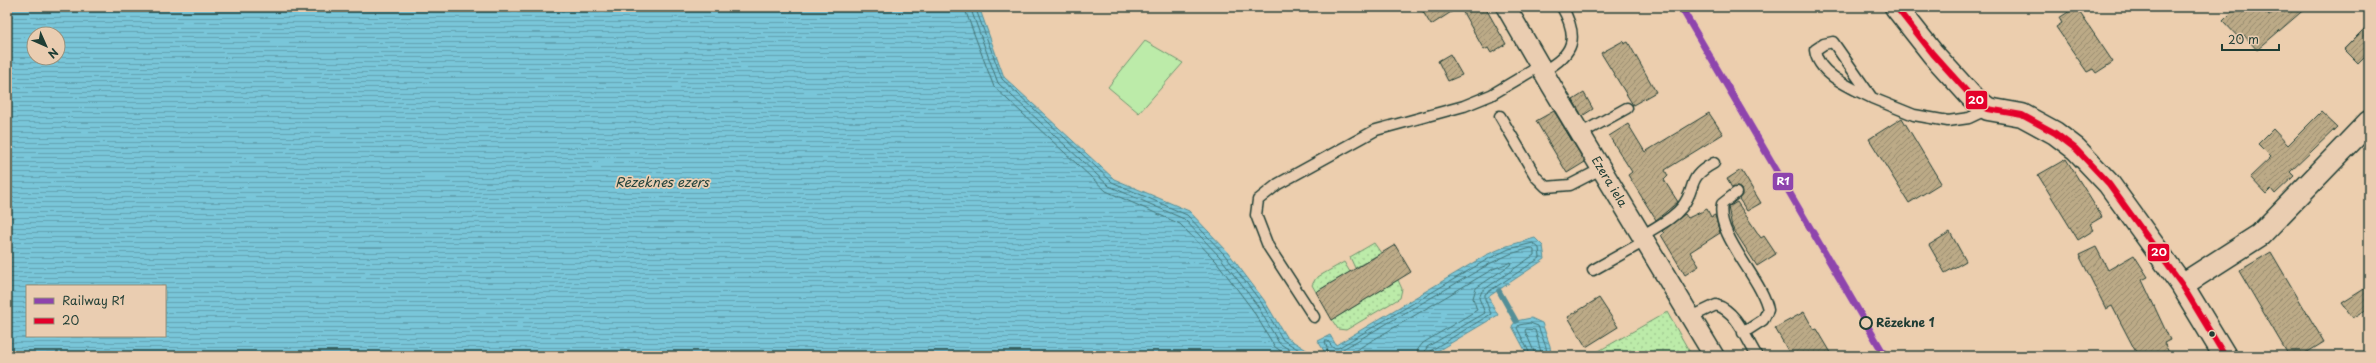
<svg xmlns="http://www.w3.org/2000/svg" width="2376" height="363" font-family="'Playpen Sans',sans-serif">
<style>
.grass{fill:url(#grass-dots);stroke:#6e946e}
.pitch{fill:#bceba9;stroke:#6e946e}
.water{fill:url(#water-rules);stroke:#558f97;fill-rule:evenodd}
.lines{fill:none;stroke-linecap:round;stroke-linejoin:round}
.shore{stroke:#437476;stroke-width:1}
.stream{stroke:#558f97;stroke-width:5.5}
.building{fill:url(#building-hatch);stroke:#1f3d34}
.lane-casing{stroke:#1f3d34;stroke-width:13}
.street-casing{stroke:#1f3d34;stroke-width:22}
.secondary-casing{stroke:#1f3d34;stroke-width:25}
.lane{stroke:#eacdb1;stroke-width:10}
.street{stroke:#eacdb1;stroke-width:19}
.secondary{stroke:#eacdb1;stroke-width:22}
.bus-1-casing{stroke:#eacdb1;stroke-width:9}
.bus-1{stroke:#e4002b;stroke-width:6}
.rail-1-casing{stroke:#eacdb1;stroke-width:10}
.rail-1{stroke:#8e44ad;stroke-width:7}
.stop-dot{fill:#eacdb1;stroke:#1f3d34;stroke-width:2}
.bus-dot{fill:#1f3d34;stroke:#eacdb1;stroke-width:1.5}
.labels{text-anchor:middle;stroke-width:3.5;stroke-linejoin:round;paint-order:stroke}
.street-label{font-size:12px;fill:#1f3d34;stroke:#eacdb1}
.stop-label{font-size:12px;font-weight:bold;fill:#1f3d34;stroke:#eacdb1;text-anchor:start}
.water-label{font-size:13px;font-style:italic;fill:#24443c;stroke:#eacdb1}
.line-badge{stroke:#eacdb1;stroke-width:1.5}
.badge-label{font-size:11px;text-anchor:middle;font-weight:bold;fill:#fff}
</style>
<defs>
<pattern id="grass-dots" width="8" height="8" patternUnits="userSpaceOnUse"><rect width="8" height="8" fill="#bceba9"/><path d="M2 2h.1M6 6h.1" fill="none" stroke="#a1ca92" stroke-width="1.8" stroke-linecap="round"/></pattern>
<pattern id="water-rules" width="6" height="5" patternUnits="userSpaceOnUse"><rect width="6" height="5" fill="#79c6d9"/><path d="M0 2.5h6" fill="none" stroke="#63a2b1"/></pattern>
<pattern id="building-hatch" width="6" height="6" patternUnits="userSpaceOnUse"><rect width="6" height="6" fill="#bcaa87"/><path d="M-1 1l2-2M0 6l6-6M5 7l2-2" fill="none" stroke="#988c6f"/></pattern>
</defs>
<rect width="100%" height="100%" fill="#ecceae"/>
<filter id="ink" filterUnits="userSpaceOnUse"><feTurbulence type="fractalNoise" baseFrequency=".025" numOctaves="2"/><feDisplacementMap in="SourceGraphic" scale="8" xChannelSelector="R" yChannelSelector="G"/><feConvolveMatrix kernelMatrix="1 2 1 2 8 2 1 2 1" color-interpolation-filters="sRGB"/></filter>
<g filter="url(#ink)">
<path class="grass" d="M1374 243 1381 253 1355 268 1350 257Z
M1344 262 1350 272 1316 292 1312 285 1316 278Z
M1398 280 1402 289 1400 298 1346 330 1338 329 1332 320Z
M1667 312 1692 356H1590Z"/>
<path class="pitch" d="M1145 41 1183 63 1139 113 1108 87Z"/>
<path class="water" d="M7 7H979L1004 77 1114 179 1189 211 1227 251 1264 300 1286 337 1316 356H10L7 354ZM34 34H58V58H34ZM27 286H165V336H27Z
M1535 238 1543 246 1545 259 1488 297 1498 315 1429 356H1316L1324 351 1318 341 1330 335 1336 345 1486 255 1507 246Z
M1531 318 1542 323 1550 346 1551 356H1528L1512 326 1516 321Z"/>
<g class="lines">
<path class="shore" d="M964 7 994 87 1106 191 1180 224 1216 261 1252 309 1275 347 1288 356
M970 7 998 83 1109 186 1184 219 1220 257 1257 305 1279 343 1299 356
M975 7 1002 79 1112 182 1187 215 1224 254 1261 302 1283 340 1309 356
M1324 356 1328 352 1325 341H1328L1333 348H1338L1488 259 1509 249 1533 243 1539 248 1540 258 1485 294V299L1491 314 1430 351 1428 356
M1331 356 1491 263 1510 254 1531 248 1534 250V255L1482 291 1479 298 1485 313 1427 347 1423 356
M1346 356 1493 269 1511 262 1510 265 1476 288 1473 298 1477 310 1423 343 1418 349 1417 356
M1531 356 1517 328 1519 325 1530 323 1538 326 1546 347 1547 356
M1536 356 1525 331 1526 329 1535 330 1542 356"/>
<path class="stream" d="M1499 291 1516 321"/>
</g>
<path class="building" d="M1420 7H1459L1431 25Z
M1460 7H1485L1506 44 1491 53 1488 48 1484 50Z
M2076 7 2113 62 2096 73 2093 69 2087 72 2056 27 2062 23 2059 18Z
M2237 7H2261L2269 15 2279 7H2307L2257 50 2244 35 2240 39 2223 21Z
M2369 24V52L2358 63 2344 49Z
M1623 41 1624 44 1628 42 1656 92 1633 105 1601 53Z
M1450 54 1462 75 1448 81 1438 61Z
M1584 93 1593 109 1582 116 1573 100Z
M1554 111 1585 162 1567 173 1536 121Z
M2321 112 2337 127 2290 172 2294 176 2275 194 2271 189 2266 194 2250 177 2271 157 2258 144 2273 129 2288 145Z
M1709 113 1723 134 1665 170 1668 176 1664 180 1678 202 1656 220 1628 175 1632 172 1609 136 1628 124 1645 152Z
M1902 118 1941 183 1909 203 1869 139Z
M2066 159 2102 217 2090 224 2094 230 2078 240 2038 175Z
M1741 170 1761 203 1747 211 1739 199 1742 195 1741 189 1738 187 1732 188 1727 179Z
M1737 202 1761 238 1764 236 1776 254 1757 266 1732 227 1728 207Z
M1707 209 1711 217 1715 215 1720 233 1690 252 1699 266 1685 275 1661 235 1664 233 1662 231 1685 214 1688 218Z
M1950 232 1966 261 1945 273 1929 245Z
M1395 245 1411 272 1332 320 1316 292Z
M2096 247 2108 270 2134 255 2148 277 2142 280 2170 340 2164 343 2171 356H2138L2112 306 2106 309 2079 255Z
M2271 252 2324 342 2301 356H2289L2239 271Z
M2369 286V308L2353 318 2342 303Z
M1599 298 1618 327 1586 347 1568 317Z
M1804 312 1814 330 1817 329 1833 356H1791L1775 328Z"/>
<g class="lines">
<defs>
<path id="lane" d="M1543 71C1575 54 1579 37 1562 7
M1872 98C1852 88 1818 75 1815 50L1824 44 1833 42 1872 98 1914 115 1948 121 1969 118 1988 109
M1500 116 1536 177 1546 187 1570 185 1601 169
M1580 134 1627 108
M1736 193 1722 204C1715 235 1763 280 1768 310L1763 320 1743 333
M1642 236C1655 227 1672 220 1682 207 1698 186 1685 179 1714 163
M1593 270 1645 241
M1314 317 1268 246 1256 215 1258 200 1278 184 1376 130 1464 106 1491 95 1540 66
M1691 317 1716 305C1737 311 1746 339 1757 356"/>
<g id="street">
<path id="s1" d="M1506 7 1551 85 1714 356"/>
</g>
<path id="secondary" d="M1896 7 1933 54 1971 96 1988 109 2022 115 2055 133 2076 149 2109 184 2182 285 2225 356
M2182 285 2260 235 2369 122"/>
</defs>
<use href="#lane" class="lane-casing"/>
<use href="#street" class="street-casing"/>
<use href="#secondary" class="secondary-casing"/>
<use href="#lane" class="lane"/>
<use href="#street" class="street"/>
<use href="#secondary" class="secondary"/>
<defs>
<path id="bus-1" d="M1896 7 1933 54 1971 96 1988 109 2022 115 2055 133 2076 149 2109 184 2182 285 2225 356"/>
</defs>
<use href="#bus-1" class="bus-1-casing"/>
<use href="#bus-1" class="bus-1"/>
<defs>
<path id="rail-1" d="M1681 7 1885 356"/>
</defs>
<use href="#rail-1" class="rail-1-casing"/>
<use href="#rail-1" class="rail-1"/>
</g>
</g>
<circle class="stop-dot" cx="1866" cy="323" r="6"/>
<circle class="bus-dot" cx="2212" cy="334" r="3.5"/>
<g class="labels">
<g class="street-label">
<text dy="4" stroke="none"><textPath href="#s1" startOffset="203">Ezera iela</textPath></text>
</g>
<g class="stop-label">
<text x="1876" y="327">Rēzekne 1</text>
</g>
<g class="water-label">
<text x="662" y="187">Rēzeknes ezers</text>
</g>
</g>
<g class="line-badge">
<rect x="1965" y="90" width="23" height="20" rx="4" fill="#e4002b"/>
<rect x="1772" y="172" width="22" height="19" rx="4" fill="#8e44ad"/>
<rect x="2147" y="243" width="23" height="19" rx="4" fill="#e4002b"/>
</g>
<g class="badge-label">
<text x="1976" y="104">20</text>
<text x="1783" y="185">R1</text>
<text x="2159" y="256">20</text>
</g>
<rect width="2376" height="363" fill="none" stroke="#eacdb1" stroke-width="24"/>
<rect x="12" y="12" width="2352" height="339" fill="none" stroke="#1f3d34" stroke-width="1.5" filter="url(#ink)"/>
<rect x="26" y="285" width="140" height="52" fill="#eacdb1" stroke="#99937f"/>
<rect x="34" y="298" width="20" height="6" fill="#8e44ad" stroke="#99937f"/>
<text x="62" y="305" font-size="12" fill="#1f3d34">Railway R1</text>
<rect x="34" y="318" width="20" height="6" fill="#e4002b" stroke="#99937f"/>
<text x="62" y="325" font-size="12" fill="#1f3d34">20</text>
<g transform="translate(46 46) rotate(135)"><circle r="19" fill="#eacdb1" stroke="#99937f"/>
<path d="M0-3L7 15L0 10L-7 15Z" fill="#1f3d34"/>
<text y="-6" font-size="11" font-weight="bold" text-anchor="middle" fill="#1f3d34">N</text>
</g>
<path d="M2222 44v6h57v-6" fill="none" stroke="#1f3d34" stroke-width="2"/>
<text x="2228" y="44" font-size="12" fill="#1f3d34" stroke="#eacdb1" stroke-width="3" paint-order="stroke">20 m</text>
</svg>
